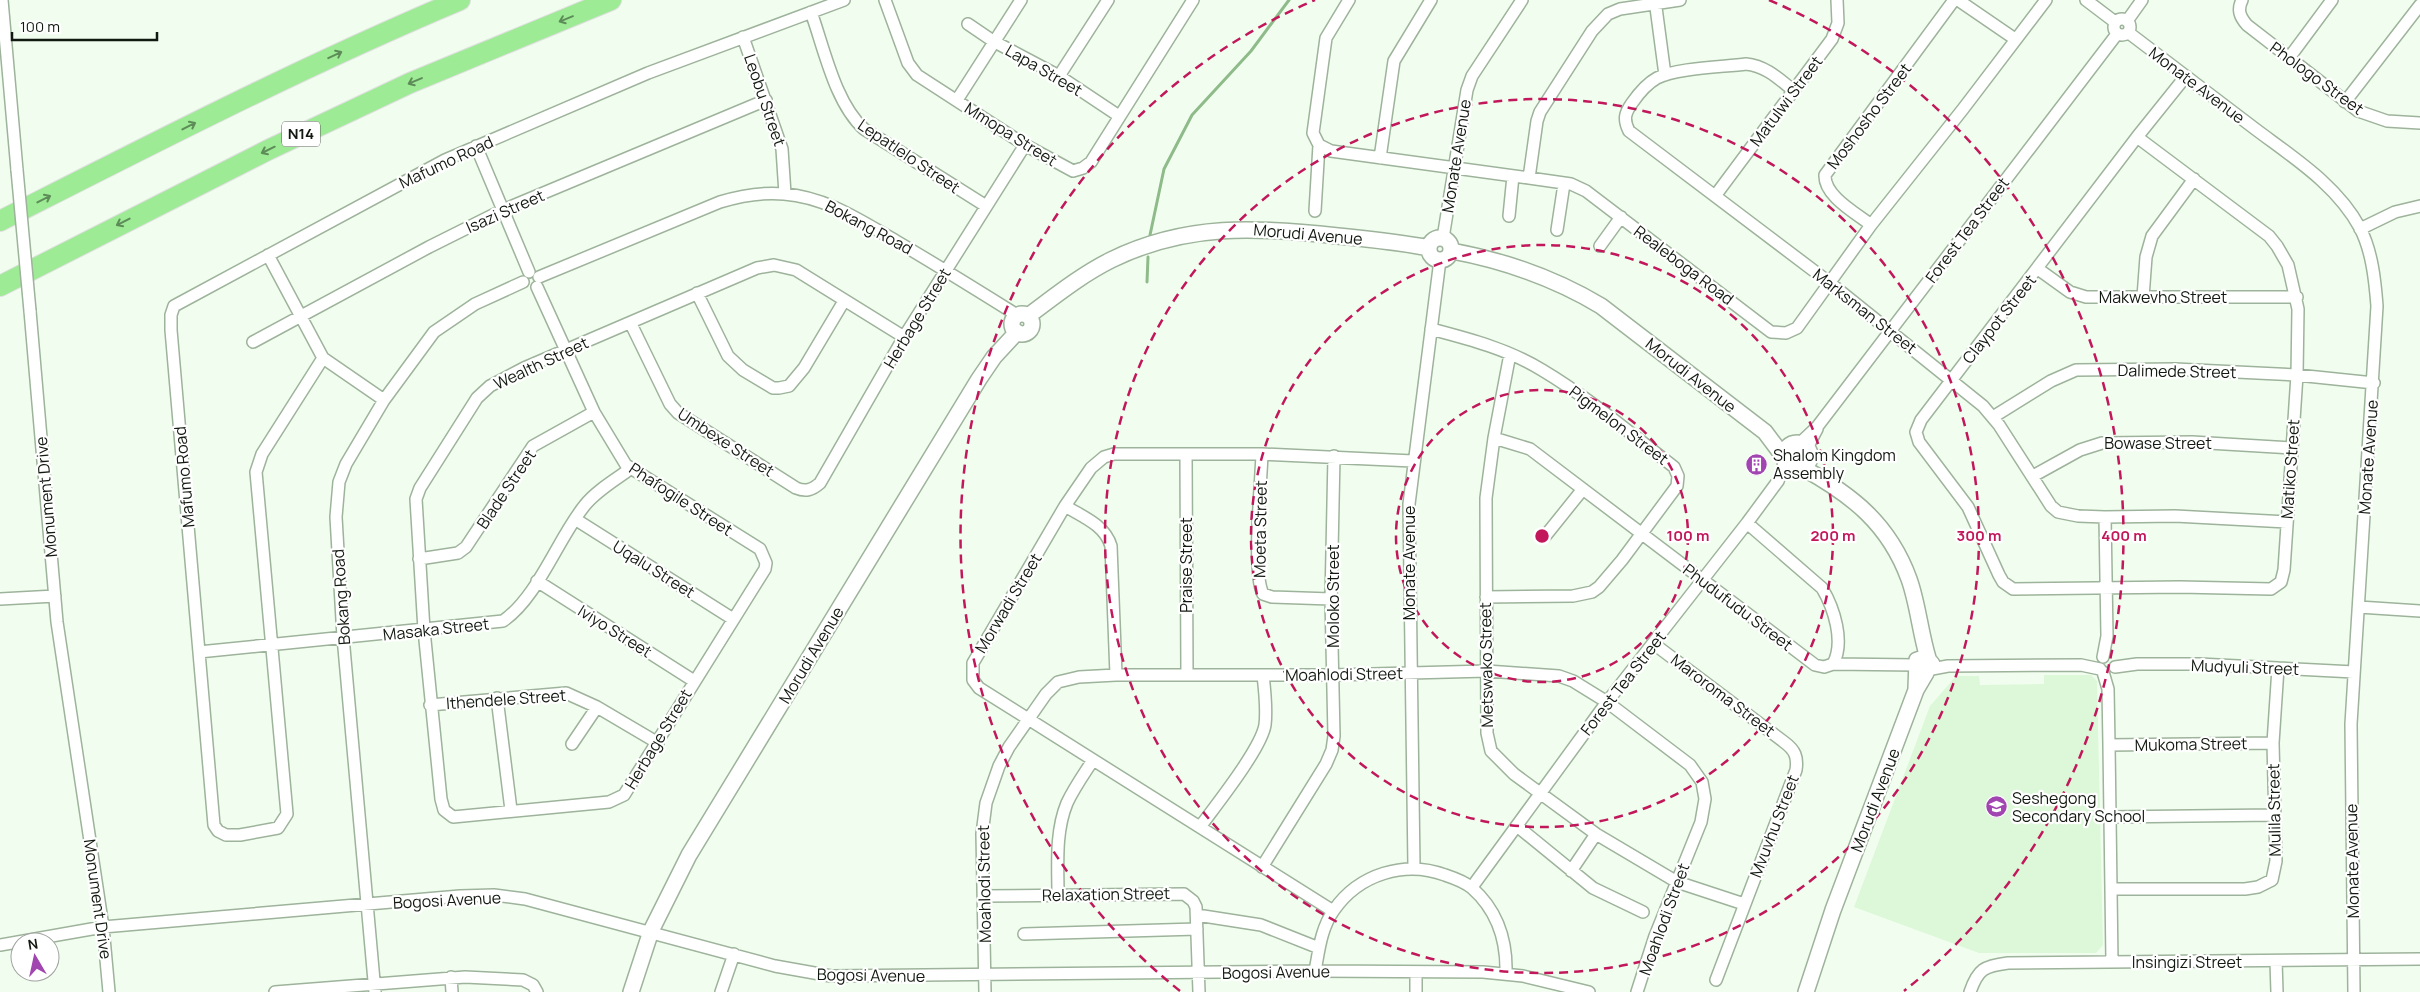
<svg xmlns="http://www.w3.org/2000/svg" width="2420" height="992" font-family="Manrope,sans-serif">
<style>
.built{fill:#dcf8d8}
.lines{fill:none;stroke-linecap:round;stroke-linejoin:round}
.stream{stroke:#8ebb89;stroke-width:3}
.street-casing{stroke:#9eb39b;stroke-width:14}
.secondary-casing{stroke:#9eb39b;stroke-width:18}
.highway-casing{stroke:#dedfde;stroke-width:22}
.street{stroke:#fff;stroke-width:11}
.secondary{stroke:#fff;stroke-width:15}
.highway{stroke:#9deb94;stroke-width:20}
.street-bridge-casing{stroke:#9eb39b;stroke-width:14;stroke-linecap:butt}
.street-bridge{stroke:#fff;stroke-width:11}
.oneway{stroke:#5e8c59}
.ring{fill:none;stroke:#c2185b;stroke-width:2.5;stroke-dasharray:9 6}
.labels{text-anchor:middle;stroke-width:4.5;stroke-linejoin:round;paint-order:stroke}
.shield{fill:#fff;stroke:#595e58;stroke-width:1}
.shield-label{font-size:15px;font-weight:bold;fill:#121910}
.street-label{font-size:16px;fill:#121910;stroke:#fff}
.poi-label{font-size:16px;fill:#121910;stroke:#fff;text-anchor:start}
.centre{fill:#c2185b;stroke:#fff;stroke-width:2.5}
.ring-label{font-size:15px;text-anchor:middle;font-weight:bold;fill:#c2185b;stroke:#fff;stroke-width:4.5;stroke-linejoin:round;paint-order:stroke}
</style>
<rect width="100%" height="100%" fill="#f1feef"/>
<path class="built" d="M2044 675H2091L2097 681 2103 945 2096 953H1979L1854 907 1930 706 1956 676H1979L1980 685 2044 684Z"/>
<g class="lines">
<path class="stream" d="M1150 235 1164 169 1192 115 1251 51 1289 0
M1147 282 1148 257"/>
<defs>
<path id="street" d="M2 0 17 170
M885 0 908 63 917 75 1025 145 1073 171 1083 168 1091 162 1193 0
M1349 0 1326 38 1313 133 1319 145 1331 151 1529 178 1571 184 1586 191 1771 332 1786 333 1797 328 1871 225 1963 109 2046 0
M1655 0 1665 75
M1958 0 2015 39
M2086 0 2115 22
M2242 0C2237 10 2240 17 2247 25L2358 111 2387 121 2420 123
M811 12C824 48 835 103 864 129L986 206
M2114 27a8 8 0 1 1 16 0a8 8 0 1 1-16 0Z
M2127 21 2142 0
M968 24 993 41 1059 76 1119 116
M2129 33C2169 63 2209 94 2250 125 2289 155 2336 183 2360 228 2372 251 2375 280 2377 306L2351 724 2354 992
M743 37 782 149 785 194
M2289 58 2332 0
M1059 76 1108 0
M1794 91C1779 79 1766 66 1746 64 1723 67 1676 68 1657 78 1646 84 1639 93 1632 103 1625 113 1623 119 1629 131L1830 283 1983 406 1999 425 2051 506 2058 512 2078 516 2105 517 2175 516 2287 522
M957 100 1021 0
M2345 102 2420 5
M2137 137 2269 236 2277 246 2288 265 2298 309 2297 375 2284 570 2281 582 2271 589 2180 587 2013 589 2003 582 1999 575 1968 507 1919 442 1916 432 1921 420 2137 137 2186 76
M476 146 529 272
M1380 158 1394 61 1431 0
M1529 178 1537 121 1540 112 1592 31 1608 14 1620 9 1680 0
M1715 196 1832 39 1838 23 1837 0
M1315 211 1319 145
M1509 216 1513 176
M1871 225C1856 213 1824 196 1825 175L1954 0
M2360 229 2395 212 2420 206
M1557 230 1564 184
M1443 238 1467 90 1472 76 1522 0
M1600 246 1621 217
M268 255 323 358 384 400
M2038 269 2070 292 2086 297H2297
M539 277 720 202C740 196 763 192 784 194 826 197 861 221 896 241 937 265 977 290 1017 315
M537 287 594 412 626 465 760 549 766 563 765 569 624 795 609 802 453 817 444 810 441 799 424 630 416 499 420 488 477 398 490 386 524 368 757 268 774 265 796 270 904 337
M697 293 728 356 743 370 773 388H779L789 386 804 368 844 301
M2143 297 2146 257 2152 236 2194 179
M30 311 57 622 103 927 109 992
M631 324 670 404 678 413 796 488C806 492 812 490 820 483L904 337 1025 145
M1431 329C1469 339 1508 349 1542 370 1589 398 1631 434 1674 467L1678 476 1677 486 1622 560 1599 587 1592 592 1573 596 1486 597
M253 342 429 247 503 210 766 100
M1510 354 1494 438 1486 498 1487 733 1491 751 1514 774 1596 834 1677 882 1744 904
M323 358 262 454 256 472 287 814 278 828 240 835H226L218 831 214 825 171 330V315L174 306 445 160 648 73 844 0
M1993 417 2051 381 2076 370 2175 369 2297 375 2374 383
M1494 438 1530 449 1815 665 1824 667 1833 664C1845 642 1834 608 1822 588L1747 523
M1800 443 1817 427 2117 34
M1807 448 1817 429
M1186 454 1187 675
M1262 454C1261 483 1252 573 1263 594L1272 597 1331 599
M2033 476 2080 450 2102 443 2192 442 2291 448
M1065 506C1083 517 1105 525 1111 546L1116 675
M575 519 733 619
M1546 535 1583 489
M419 559 458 553 466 547 533 446 594 412
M537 581 694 681
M0 599 55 596
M2359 607 2420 611
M1654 644 1784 742C1795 750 1798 757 1796 770L1716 980
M199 652 503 621C538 597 558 538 585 505 596 491 615 480 630 469
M2103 657 2107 636 2105 517
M1833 664 1916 665
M2115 667 2137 664H2199L2354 672
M1932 669 1948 666 2081 665 2100 669
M2103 672 2108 689 2109 745 2112 962
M497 698 511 810
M430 705 566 693 597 707 658 743
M572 744 597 707
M2109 745 2273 743
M2109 817 2274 815
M1517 826 1593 888 1643 912
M1200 827C1216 805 1261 749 1265 725 1267 709 1265 692 1263 675
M1262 867 1326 764 1332 750 1334 736 1331 599 1334 456
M1414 867 1409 504 1440 260
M1571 871 1596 834
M1472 887 1607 702 1747 523 1778 481 1785 462
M2111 889H2245L2258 887 2272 880 2276 861 2273 743 2278 668
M1058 895C1058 865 1055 832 1067 803 1074 788 1084 774 1093 760
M984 896 1184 894 1193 901 1196 907 1199 992
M1333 911 979 688 973 680V663L1065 506 1091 468 1104 457 1114 454H1262L1413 461
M1197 915 1261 925 1319 948
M1024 934 1197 929
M0 945 103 927 460 896 494 895 525 899 775 966 831 976 1315 971 1483 972 1523 976 1589 992
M2276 961 2277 992
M1315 971C1319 950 1321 928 1334 910 1359 874 1405 860 1445 875 1454 878 1465 882 1472 888 1498 911 1507 941 1506 974
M1416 972V992
M451 977 452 992
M275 992 465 977 523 980 533 985 537 992
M375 992 343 637 336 517 339 482 346 464 384 400 434 332 475 304 523 282
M721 992 734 954
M985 992 982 834 986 803 999 766 1009 747 1046 694 1058 682 1079 677 1116 675H1333L1487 671 1559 676 1573 681 1607 702 1690 765 1702 782 1705 799 1701 822 1655 936 1637 992
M1970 992C1978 969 1984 966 2008 963L2420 959"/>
<path id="secondary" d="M1429 249a11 11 0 1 1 22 0a11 11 0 1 1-22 0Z
M1452 251C1506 261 1554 278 1601 306L1765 432 1783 456
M1012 324a10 10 0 1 1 20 0a10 10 0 1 1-20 0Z
M1028 316C1055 296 1081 275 1111 260 1186 223 1257 227 1338 236 1368 239 1399 242 1429 248
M1784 456a13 13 0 1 1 26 0a13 13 0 1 1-26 0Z
M1803 468C1852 495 1889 524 1909 579 1918 604 1920 632 1928 658
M1916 688 1917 660 1926 657 1932 664
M631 992 651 931 689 855 979 379 994 357 1017 332
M1806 992 1833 910 1916 690 1926 673"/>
<path id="highway" d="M0 221C152 144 303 66 460 0
M0 286 268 150 410 83 611 0"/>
</defs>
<use href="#street" class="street-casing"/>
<use href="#secondary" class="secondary-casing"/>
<use href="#highway" class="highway-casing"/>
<use href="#street" class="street"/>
<use href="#secondary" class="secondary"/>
<use href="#highway" class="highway"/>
<defs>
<path id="street-bridge" d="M17 170 30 311"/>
</defs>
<use href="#street-bridge" class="street-bridge-casing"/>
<use href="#street-bridge" class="street-bridge"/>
</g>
<defs><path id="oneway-shaft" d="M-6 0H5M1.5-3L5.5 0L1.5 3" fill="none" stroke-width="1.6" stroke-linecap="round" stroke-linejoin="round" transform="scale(1.25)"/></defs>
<g class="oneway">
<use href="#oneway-shaft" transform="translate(566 19) rotate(158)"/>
<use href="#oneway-shaft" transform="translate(335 55) rotate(-25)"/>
<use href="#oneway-shaft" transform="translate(415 81) rotate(157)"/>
<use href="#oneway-shaft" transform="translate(189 126) rotate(-27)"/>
<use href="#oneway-shaft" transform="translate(268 150) rotate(154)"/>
<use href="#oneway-shaft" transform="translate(44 199) rotate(-27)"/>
<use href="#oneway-shaft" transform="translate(123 222) rotate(153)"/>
</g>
<g class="ring">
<circle cx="1542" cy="536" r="146"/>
<circle cx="1542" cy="536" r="291"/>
<circle cx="1542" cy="536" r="437"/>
<path d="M1180 991A582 582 0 0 1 1315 0M1769 0A582 582 0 0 1 1904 991"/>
</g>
<defs>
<symbol id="building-disc" viewBox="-11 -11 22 22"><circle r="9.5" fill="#a146b0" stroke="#fff"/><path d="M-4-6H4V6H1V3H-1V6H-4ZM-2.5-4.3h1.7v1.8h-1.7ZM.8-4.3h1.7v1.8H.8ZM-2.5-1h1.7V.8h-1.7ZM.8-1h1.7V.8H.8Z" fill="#fff"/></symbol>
<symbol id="school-disc" viewBox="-11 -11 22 22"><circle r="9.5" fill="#a146b0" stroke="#fff"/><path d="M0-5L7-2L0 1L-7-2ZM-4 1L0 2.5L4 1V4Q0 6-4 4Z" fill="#fff"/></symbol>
</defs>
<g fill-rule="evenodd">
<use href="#building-disc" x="1744" y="452" width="25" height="25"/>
<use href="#school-disc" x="1984" y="794" width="25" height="25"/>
</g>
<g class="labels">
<rect class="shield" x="282" y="121.5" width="38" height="25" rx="4"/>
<g class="shield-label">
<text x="301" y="139">N14</text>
</g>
<g class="street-label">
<text transform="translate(1044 70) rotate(30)" y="6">Lapa Street</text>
<text transform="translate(2317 78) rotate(36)" y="6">Phologo Street</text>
<text transform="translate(2197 85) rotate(37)" y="6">Monate Avenue</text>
<text transform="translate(765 100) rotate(71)" y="6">Leobu Street</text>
<text transform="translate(1786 101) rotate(-53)" y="6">Matulwi Street</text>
<text transform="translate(1869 116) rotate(-53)" y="6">Moshosho Street</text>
<text transform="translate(1011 134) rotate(32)" y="6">Mmopa Street</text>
<text transform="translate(909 156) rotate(34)" y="6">Lepatlelo Street</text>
<text transform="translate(1456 156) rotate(-81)" y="6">Monate Avenue</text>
<text transform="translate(446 162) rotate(-25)" y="6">Mafumo Road</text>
<text transform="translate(505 211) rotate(-24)" y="6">Isazi Street</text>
<text transform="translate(869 227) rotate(28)" y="6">Bokang Road</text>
<text transform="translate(1967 230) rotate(-53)" y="6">Forest Tea Street</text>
<text transform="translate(1308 234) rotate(5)" y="6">Morudi Avenue</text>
<text transform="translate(1684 265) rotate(37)" y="6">Realeboga Road</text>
<text x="2163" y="303">Makwevho Street</text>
<text transform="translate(1865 311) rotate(38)" y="6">Marksman Street</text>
<text transform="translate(917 318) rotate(-59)" y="6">Herbage Street</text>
<text transform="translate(1999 319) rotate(-52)" y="6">Claypot Street</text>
<text transform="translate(541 363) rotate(-25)" y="6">Wealth Street</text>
<text transform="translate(2177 371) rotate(1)" y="6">Dalimede Street</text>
<text transform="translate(1691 375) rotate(38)" y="6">Morudi Avenue</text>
<text transform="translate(1619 425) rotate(37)" y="6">Pigmelon Street</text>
<text transform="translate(726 442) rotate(33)" y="6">Umbexe Street</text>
<text x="2158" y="449">Bowase Street</text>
<text transform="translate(2368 457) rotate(-86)" y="6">Monate Avenue</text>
<text transform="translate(2290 469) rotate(-86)" y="6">Matiko Street</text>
<text transform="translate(184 477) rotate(-95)" y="6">Mafumo Road</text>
<text transform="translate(506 489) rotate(-56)" y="6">Blade Street</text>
<text transform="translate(46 497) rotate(-95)" y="6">Monument Drive</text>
<text transform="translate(681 499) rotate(33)" y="6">Phafogile Street</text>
<text transform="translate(1260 529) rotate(-89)" y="6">Moeta Street</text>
<text transform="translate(1409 563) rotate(-90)" y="6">Monate Avenue</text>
<text transform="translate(1186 565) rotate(-90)" y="6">Praise Street</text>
<text transform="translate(654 569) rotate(32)" y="6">Uqalu Street</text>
<text transform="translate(1333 596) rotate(-90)" y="6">Moloko Street</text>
<text transform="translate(341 597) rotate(-94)" y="6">Bokang Road</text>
<text transform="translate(1008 603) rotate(-59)" y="6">Morwadi Street</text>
<text transform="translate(1738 607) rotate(37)" y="6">Phudufudu Street</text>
<text transform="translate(436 629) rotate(-6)" y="6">Masaka Street</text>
<text transform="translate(615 631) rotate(32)" y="6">Iviyo Street</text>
<text transform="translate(811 655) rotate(-59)" y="6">Morudi Avenue</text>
<text transform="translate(1486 665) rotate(-91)" y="6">Metswako Street</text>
<text transform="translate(2245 667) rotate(2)" y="6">Mudyuli Street</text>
<text transform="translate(1344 674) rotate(-1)" y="6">Moahlodi Street</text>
<text transform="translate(1623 683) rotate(-52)" y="6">Forest Tea Street</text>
<text transform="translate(1723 695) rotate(37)" y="6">Maroroma Street</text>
<text transform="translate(506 699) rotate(-4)" y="6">Ithendele Street</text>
<text transform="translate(658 739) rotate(-59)" y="6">Herbage Street</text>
<text transform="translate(2191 744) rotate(-1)" y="6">Mukoma Street</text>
<text transform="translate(1875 800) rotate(-69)" y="6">Morudi Avenue</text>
<text transform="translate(2274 810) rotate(-91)" y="6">Mulila Street</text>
<text transform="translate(1774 826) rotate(-69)" y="6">Mvuvhu Street</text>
<text transform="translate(2352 861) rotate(-91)" y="6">Monate Avenue</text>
<text transform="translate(984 884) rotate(-91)" y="6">Moahlodi Street</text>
<text transform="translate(1106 894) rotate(-1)" y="6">Relaxation Street</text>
<text transform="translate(98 899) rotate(82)" y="6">Monument Drive</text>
<text transform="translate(447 900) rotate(-3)" y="6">Bogosi Avenue</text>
<text transform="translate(1664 919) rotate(-70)" y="6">Moahlodi Street</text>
<text x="2187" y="968">Insingizi Street</text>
<text transform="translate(1276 972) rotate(-1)" y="6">Bogosi Avenue</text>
<text transform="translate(871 975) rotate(1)" y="6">Bogosi Avenue</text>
</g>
<g class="poi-label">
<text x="1773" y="461">Shalom Kingdom<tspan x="1773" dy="18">Assembly</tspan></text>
<text x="2012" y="804">Seshegong<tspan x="2012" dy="18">Secondary School</tspan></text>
</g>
</g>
<circle cx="1542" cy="536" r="8" class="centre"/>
<g class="ring-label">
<text x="1688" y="541">100 m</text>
<text x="1833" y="541">200 m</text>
<text x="1979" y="541">300 m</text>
<text x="2124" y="541">400 m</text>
</g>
<g transform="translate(35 957) rotate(351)"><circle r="24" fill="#ffffff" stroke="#a0a39f"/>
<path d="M0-4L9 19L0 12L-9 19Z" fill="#a146b0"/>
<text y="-8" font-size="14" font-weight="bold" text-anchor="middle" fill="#121910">N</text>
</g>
<path d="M12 32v8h145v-8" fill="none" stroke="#121910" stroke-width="2.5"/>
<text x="20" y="32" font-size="15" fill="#121910" stroke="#ffffff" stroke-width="4" paint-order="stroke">100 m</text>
</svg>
